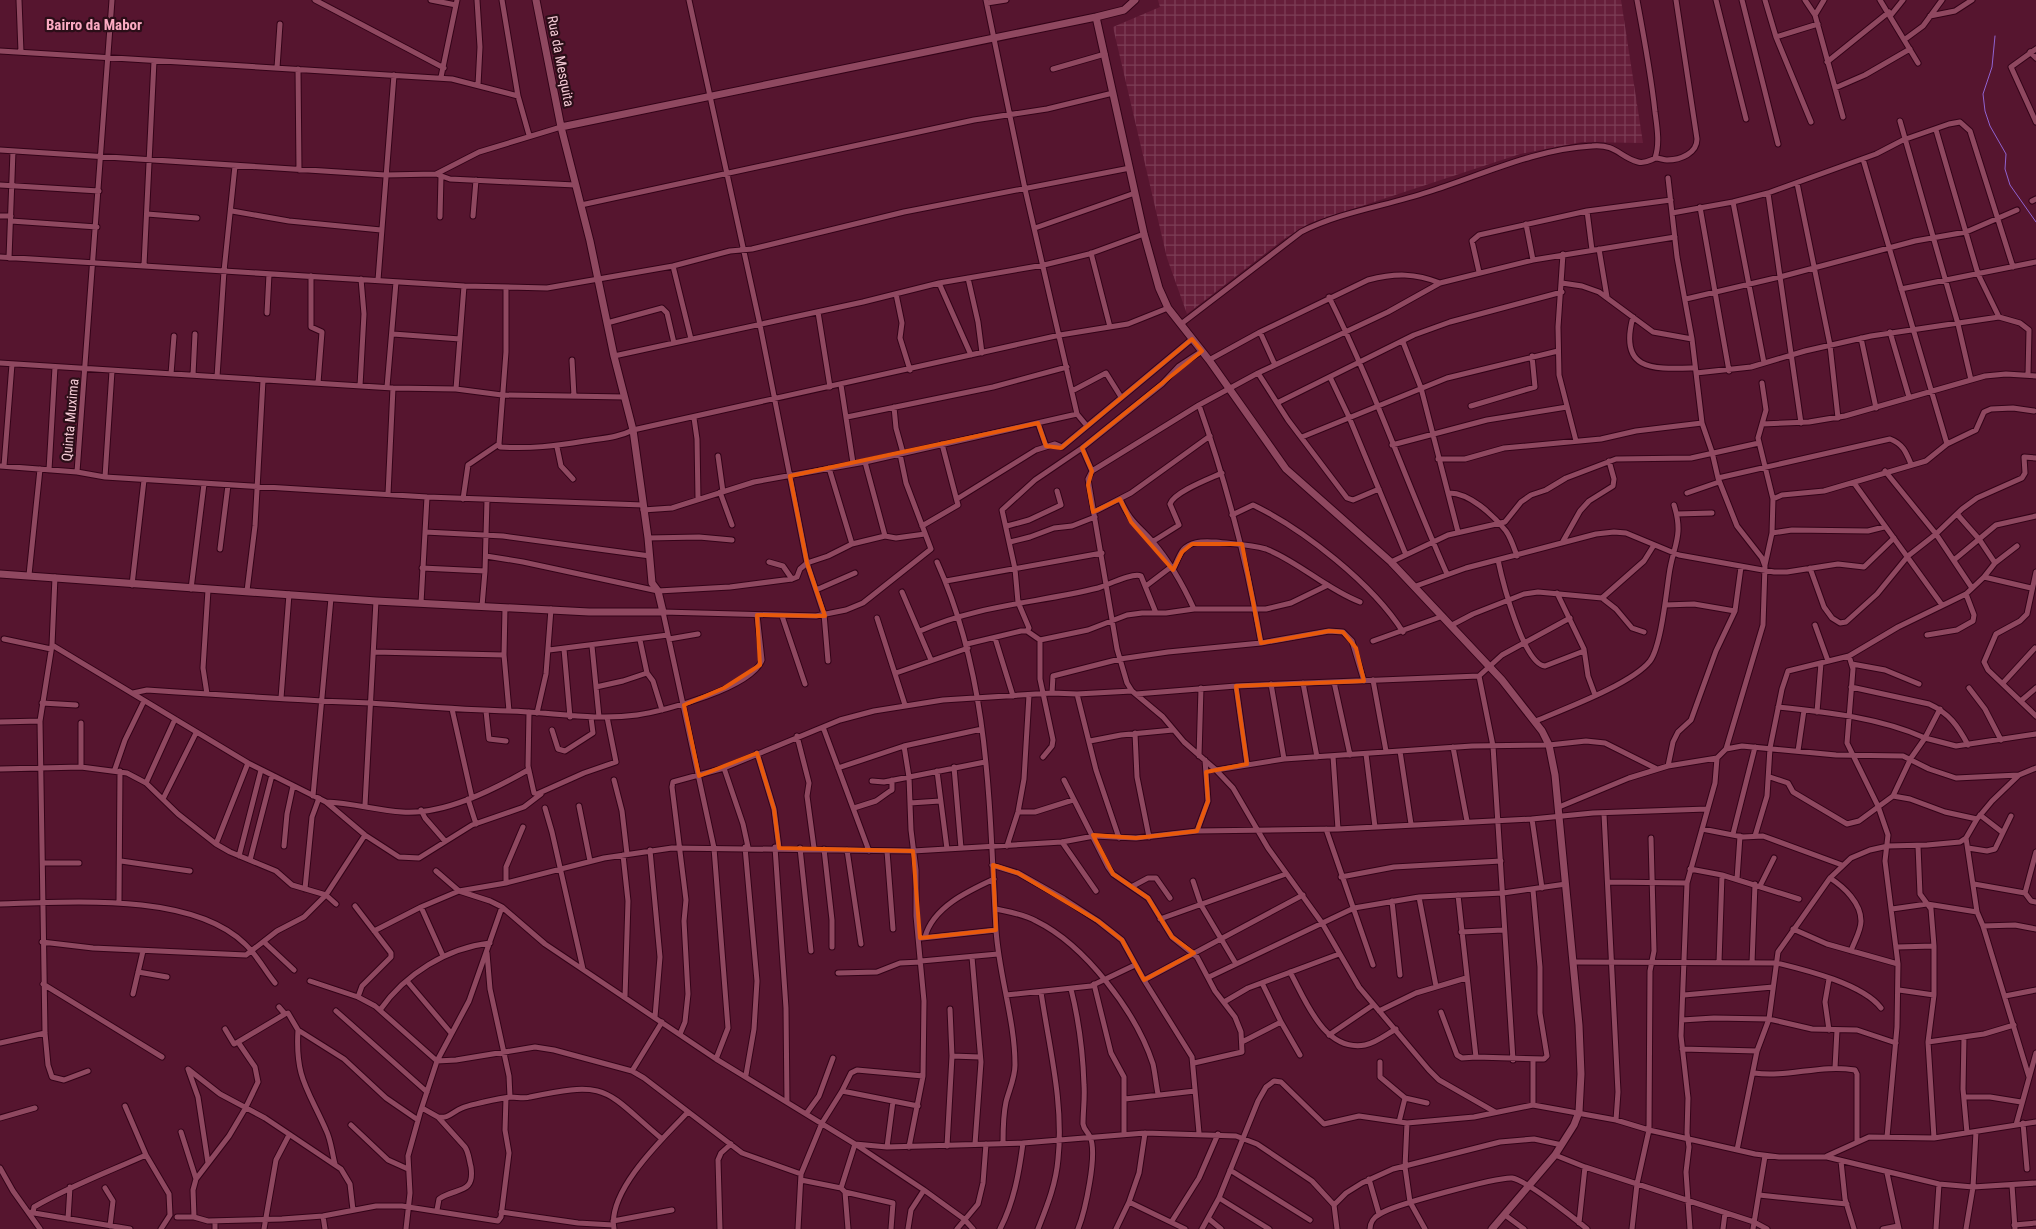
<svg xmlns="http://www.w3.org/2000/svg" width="2036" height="1229" font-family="'Roboto Condensed',sans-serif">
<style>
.industrial{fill:url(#industrial-grid)}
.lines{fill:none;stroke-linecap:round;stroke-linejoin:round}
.stream{stroke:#9063d0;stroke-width:1}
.street-casing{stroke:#330318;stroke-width:7}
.secondary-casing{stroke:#330318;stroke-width:9}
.street{stroke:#8f4860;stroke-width:5}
.secondary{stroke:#8f4860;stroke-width:7}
.marked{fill:none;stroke:#e8590c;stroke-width:4;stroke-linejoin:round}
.labels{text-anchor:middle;stroke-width:4.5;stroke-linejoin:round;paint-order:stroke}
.street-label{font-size:14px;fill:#f3c9d4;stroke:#2b0e18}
.neighbourhood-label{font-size:15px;font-weight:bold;fill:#fbabc2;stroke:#2b0e18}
</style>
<defs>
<pattern id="industrial-grid" width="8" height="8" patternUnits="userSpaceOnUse" patternTransform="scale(1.25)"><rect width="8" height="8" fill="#661e3a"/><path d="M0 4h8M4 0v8" fill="none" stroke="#7c3d56"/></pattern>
</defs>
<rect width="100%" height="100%" fill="#56152f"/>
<path class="industrial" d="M1158 0H1621L1643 143 1582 142 1520 154 1310 223 1284 239 1187 314 1167 258 1113 27 1160 7Z"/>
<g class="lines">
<path class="stream" d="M1995 36 1992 67 1983 94 1985 111 1990 126 2006 154 2005 169 2010 185 2036 222"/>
<defs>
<path id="street" d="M19 0 21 52
M315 0 444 68
M431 0 456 5
M477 0 480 47 478 85
M502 0 518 96
M689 0 760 325 807 563 824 614 828 661
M986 0 1025 189 1077 414
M1637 0C1644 37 1651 74 1655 112 1657 127 1660 144 1655 158
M1716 0 1746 119
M1742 0 1778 144
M1765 0 1776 37 1811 122
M1805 0 1815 15
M1824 0 1815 15 1843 117
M1880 0 1918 63
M987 3 1006 0
M1891 15 1903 0
M1930 16 1955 11 1972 0
M1776 37 1818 24
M1904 40 1923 26 1942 0
M2036 49 2011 67 2036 122
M0 51 452 79 518 96 529 135
M2030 52 2036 58
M1827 62 1889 12
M277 68 280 24
M298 69 299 170
M1053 69 1105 54
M441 77 457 0
M1835 88 1865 75 1910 49
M1900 121 1958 324 1971 380
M1936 130 1978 274 1999 317
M0 150 385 175 436 174 450 179 575 185
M1863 159 1947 444
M436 174 479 152 561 127
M1668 178 1677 257 1692 339 1702 423 1712 452 1718 478 1737 526 1762 558 1765 566 1763 625 1726 749
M1797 183 1830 345 1838 418
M0 185 99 191
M1768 193 1801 423
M2032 201 2036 199
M1733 202 1764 363
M581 205 974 120 1047 109 1113 93
M1700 207 1729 371
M232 211 289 221 381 230
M1587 211 1592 250
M1672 213 1733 202 1768 193 1876 154 1903 140 1949 124 1960 122 1970 131 2013 267
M147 214 197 218
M0 216H11
M473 216 476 180
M440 217 441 176
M11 221 97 227
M1526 224 1533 260
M1035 228 1135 193
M1599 249 1607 297
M1091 253 1110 327
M1563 254 1558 327 1559 375 1576 441
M0 257 464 286 547 288 673 266 730 251 752 249 904 212 1130 168
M9 258 13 151
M144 265 154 61
M673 266 691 339
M1479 272 1472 241 1479 235 1587 211 1671 200
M311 276V327L322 332 318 383
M968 278 978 322 982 353
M378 280 394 75
M939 283 971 355
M1562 283 1582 286 1599 292 1653 332 1692 339
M1901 289 2036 262
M896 294 902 323 900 338 910 370
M1329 297C1374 387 1406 482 1447 574
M1686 299 1780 277 1915 241 1966 232 2017 210
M818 312 830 387
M267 313 269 274
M1633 317C1618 372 1654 369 1695 368
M607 323 662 308 667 313 674 343
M1181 324 1301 232C1340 212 1386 206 1428 192 1482 175 1535 149 1592 146 1617 144 1619 157 1638 162 1645 164 1650 160 1656 158 1659 158 1664 160 1667 160 1681 160 1697 153 1697 139L1676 0
M1260 332 1275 365
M1890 332 1909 397
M393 334 460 339
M1861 338 1876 408
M1403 342 1421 388 1458 532
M614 356 863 302 939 283 1044 265 1089 254 1144 234
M572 360 574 396
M1209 360 1260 332 1368 280C1395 273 1415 273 1440 283
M0 363 393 388 456 389 502 395 625 397
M1258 373 1288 420 1347 498 1353 500 1379 489
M1696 373 1751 367 1805 351 1871 336 1999 317 2020 323 2029 330 2028 375
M171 374 174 336
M193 375 195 334
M217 377 224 271 235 166
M1330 377 1349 417 1406 555
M1762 383 1766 410 1758 438 1773 499 1782 495 1824 491 1926 461 1947 444 1976 430 1984 412 1991 409 2013 408 2034 411
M841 385 853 463
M360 386 364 314 361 279
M387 387 396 282
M456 389 464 286
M1072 391 1106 373 1121 397
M1277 403 1414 335 1450 322 1562 292
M1199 405C1226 482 1247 562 1261 643
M1471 406 1535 387 1532 356
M894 407 896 428 903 453
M847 417 993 387 1067 367
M694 418 697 439 698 499
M1038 423 1046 446
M1762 424 1809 422 1845 416 1985 376 2006 374 2036 376
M1302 437 1447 378 1558 351
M499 444 500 447C530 449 555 446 585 441 603 438 617 438 633 430L1060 335 1128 324 1168 308
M1392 445 1487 420 1567 407
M557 447 561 466 573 479
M1082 448 1092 471
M718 456 723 492
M1438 459H1465L1504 448 1601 439 1636 431 1702 423
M865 462 885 536
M0 466 77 472 105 477 427 497 643 505
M4 466 12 364
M829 468 852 544
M49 470 55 367
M1885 471 1936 534 1972 588
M77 472 112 0
M105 477 112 371
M1718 478 1890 439C1903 444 1906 452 1911 464
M1854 483 1942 605
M720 492 732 525
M1448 493C1469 492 1493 515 1506 531 1511 538 1514 548 1517 556
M1687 493 1719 482
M388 494 393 388
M463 499 468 465 499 444 506 352V288
M957 499 1036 450 1055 444 1062 447 1192 339
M1120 499C1130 522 1138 525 1153 542 1170 562 1183 585 1194 609
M643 510 672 508 754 482 865 462 1077 414 1087 426
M1094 512 1131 493 1210 436
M1677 514 1712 513
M1957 514 1979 539 1995 563
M1232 515 1253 505C1303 529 1373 584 1403 632
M922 526 958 505 942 444
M1007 526 1029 520 1061 505 1057 491
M425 532 503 536 650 556
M1772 533 1792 530 1868 531 1884 527
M648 538 699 537 732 540
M1010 542 1030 537 1054 528 1072 526 1095 517
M1152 542 1179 525 1170 504C1174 492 1209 479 1222 473
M1562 543 1580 511 1589 501 1613 486 1614 479 1609 461
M220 549 228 485
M486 556 523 562 658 591 730 587 792 579 797 577 800 569 807 563 828 556 852 544 885 536 896 538 925 534
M1498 560C1502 579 1523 664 1545 666L1584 651
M1954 560 1996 525 2036 516
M769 562 783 566 792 579
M937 562C990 680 989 804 996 930 999 976 1015 1020 1015 1065 1015 1078 1009 1090 1006 1102 1003 1116 1003 1129 1003 1143
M1391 562 1448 535 1505 522 1521 502 1531 495 1546 490 1566 478 1616 459 1691 458 1759 443
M1765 565 1772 533 1773 499
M422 568 485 571
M1810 568 1824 607 1832 618 1840 623 1846 622 1877 594 1908 556 1936 534 1962 509 1977 498 2022 478 2025 473 2024 457 2036 458
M1173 570C1176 564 1179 555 1183 550 1192 540 1205 542 1216 542 1232 544 1250 544 1266 549 1299 562 1326 589 1360 602
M2036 572 2027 614 2020 621 1996 634 1984 662 1988 670 2036 716
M29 575 40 469
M55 577 52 645 40 721 45 1033 48 1065 52 1077 64 1080 88 1071
M1984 577 2031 588
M946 581 1102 553
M132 585 144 480
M1146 586 1171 567
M1416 586 1466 568 1596 534 1614 532 1626 533 1679 555 1774 572H1787L1838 564 1864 567 1894 538
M191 589 204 484
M816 590 855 573
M247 591 255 526 263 380
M902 592 931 660
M1557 593 1584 649 1588 676 1595 695
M1602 598 1644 561 1654 545
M421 603 427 497
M1665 605 1694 604 1735 611
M482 606 485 571 487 500
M505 608 504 655 509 711
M782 616 805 684
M877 618 905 705
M1452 625 1473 614 1524 594 1538 592 1602 598 1616 609 1632 628 1644 632
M1815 625 1828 661
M920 631C978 605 1037 603 1098 588 1108 585 1133 572 1141 576L1156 613
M1027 631 1029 628 1018 602 1015 569 1002 510 1035 480 1082 448 1162 384 1179 366 1202 351
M1927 635 1957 630 1973 621 1974 615 1966 594
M995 638 1013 696
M4 639 51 649
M669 639 698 634
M1040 640V679L1053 740 1052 746 1043 757
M1373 641 1443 616
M967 644 1021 631H1027L1040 640 1088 630 1127 615 1142 613H1166L1194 609H1266L1291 603 1328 585
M52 645 248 763 326 802 365 835 399 857 419 858 472 825 524 807 541 794
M592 646 599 717
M564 649 570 717
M549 650 668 635
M374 652 504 655
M1849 656 1853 669 1847 743 1878 806 1888 835 1885 861 1898 964 1897 1027 1887 1137
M1852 664 1885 670 1919 684
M647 673 653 681 662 710
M896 673 968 648
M1479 676 1493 746 1513 1060
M1373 680 1386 751
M1334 682 1350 755
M1303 683 1317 757
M2003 683 2035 648
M1271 684 1284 759
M1236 686 1247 764
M596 687 623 681 647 673 640 640
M1851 687 1929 704C1949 713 1958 726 1968 745
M1969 688 1985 709 2001 740
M133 693 147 690C221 695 296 700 370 703 416 706 463 710 509 711 552 712 593 721 637 715 665 711 751 688 762 660L757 615
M1052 693 1053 676 1120 659 1168 652 1261 643 1329 631 1343 632 1352 641 1364 681
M207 694 203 668 208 590
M1077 694 1096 770 1119 838
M1136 694 1236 686 1479 676 1502 655 1570 618
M281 698 289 594
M2022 700 2036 688
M42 703 76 705
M1778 707C1827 712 1881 718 1925 738L1940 709
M452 709 472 798
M486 711 489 739 506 741
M529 712 528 766 534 793 537 794 584 773 616 762 607 717
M1817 712 1821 663
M537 713 546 674 551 609
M1536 721C1564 709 1632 684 1650 661 1661 646 1666 595 1669 575 1673 545 1684 537 1674 505
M0 722 40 721
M81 723V767
M823 727 869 851
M552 730 558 749 565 751 593 733 591 718
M1135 733 1137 777 1149 837
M797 736 809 783 807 796 814 848
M1090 741 1121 735 1173 730
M904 746 909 777 911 830 916 870V916L924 1001 923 1076 909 1147
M1453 747 1467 821
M1400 751 1411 824
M1798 751 1804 710
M757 753 774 809 779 848
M1366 754 1375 827
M1199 756 1201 688
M1333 756 1338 829
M1668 766 1673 742 1678 732 1691 720 1716 651 1735 611 1741 567
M954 767 961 848
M724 768 743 824 748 847
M838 768 904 746 982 729
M0 769 81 767 127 773 146 783 178 814 216 844 230 852 276 871 292 885 326 895 336 904
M115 769 125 740 144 701
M1216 770 1284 759 1472 746 1549 745 1586 741 1605 743 1657 769
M937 771 947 849
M1770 777 1788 783 1793 792 1847 824 1859 821 1893 796 1910 799 1945 812 1977 819
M614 780 622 811 627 854
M1064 780 1108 867 1113 874 1148 898 1172 937 1197 957 1215 991 1235 1017 1241 1032 1242 1052 1194 1063
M872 781 884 782 985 762
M146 783 175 719
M313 796 331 598
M1893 796 1911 758 1925 738 1956 746 2036 734
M163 799 196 733
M468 799 476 824
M326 802C352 803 376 810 402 812 444 815 493 790 528 770
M910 803 940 801
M365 805 376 601
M579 806 590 861
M1559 807 1629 778 1668 766 1717 758 1726 749 1742 746 1836 755 1903 756 1929 769 1956 778 2019 775
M545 808 552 832 583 969
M854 808 876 801 890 791 892 790V780
M421 810 425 818 445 841
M1018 812H1035L1073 800
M1604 814 1618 1092 1616 1120
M1980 815 2002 832
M1532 819 1542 888
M1326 829 1373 965
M1702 829 1743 837 1763 836 1842 865
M1197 831 1208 801 1205 760
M1733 834 1755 747
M1755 836 1767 796 1770 748 1782 689 1788 671 1849 656 1898 627 1966 594 1984 577 1995 563 2017 546
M1966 838 1977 912 1983 926 2029 1077
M1062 842 1096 891
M216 844 248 763
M284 846 287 814 293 786
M1007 846 1018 812 1024 779 1029 695
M1918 846 1920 894 1931 909 1934 946V995L1928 1042 1934 1138
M745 847 757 981 754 1029 746 1075
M775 847 786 1008 787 1102
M800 848 811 951
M1968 848 1987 851 1995 849 2011 816
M824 849 832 920V947
M650 850 660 957 655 1017
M847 850 861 944
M887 851 893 929
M623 855 628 901 625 997
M239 856 261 770
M250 860 272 775
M121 861 190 871
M43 863H79
M992 865 1018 873 1064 899 1098 921 1122 940 1144 980 1192 1057 1199 1133
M1690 869 1722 875 1799 899
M436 871 459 891 490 901 502 907 545 944 716 1059 855 1144 924 1190 964 1219 973 1229
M1341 877 1394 867 1501 861
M1830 878C1844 887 1861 903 1861 921 1861 931 1854 942 1851 951
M1737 879 1740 836
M1193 881 1201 905 1236 964
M1608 882 1687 883
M506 883V867L523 827
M1974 884 2025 893 2036 852
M1133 886 1148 878H1156L1170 898
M1760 886 1774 858
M305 889 312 817 319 798
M2025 893 2031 901 2036 902
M1458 895 1476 1057 1544 1059 1547 1056 1540 1013V967L1533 890
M1419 897 1436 986
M119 901 120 771
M1392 901 1400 975
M0 904C70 902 192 892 245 944 257 955 265 971 275 983
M355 906 391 953V957L362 986 358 997
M421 907 443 956
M996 909C1009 912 1024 914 1036 921 1085 945 1136 1012 1153 1064 1155 1073 1156 1084 1158 1094
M1892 909 1927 904 1977 912
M1160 919 1286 874
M1983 926 2015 925 2036 929
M1793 929 1827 944 1898 964
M374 931 421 907 459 891 506 883 604 858 672 848 913 851 1062 842 1094 836 1136 838 1197 831 1338 829 1532 819 1593 813 1707 809
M1461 932 1503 930
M925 937C933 907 968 891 994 879
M922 938 996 930
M42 942 93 948 246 955 277 931 304 917 326 895 365 835
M264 942 294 970
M1897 947 1934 946
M487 953 490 989 509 1076 510 1097
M972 957 981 1062 975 1144
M921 961 998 954
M1574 962 1777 963C1806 970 1863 984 1881 1008
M1719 962 1722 875
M1752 963 1755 884
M138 972 167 977
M1290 972C1306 1001 1324 1052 1365 1045 1376 1043 1387 1034 1396 1029
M838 973 877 972 900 963 921 962
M1209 977 1354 908 1419 897 1503 893 1566 884
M1144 980 1303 895
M310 981 358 997 375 1006 437 1061 456 1060 535 1047 554 1050 632 1071 644 1078 742 1153 801 1174
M407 981 451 1033
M43 984 162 1057
M1094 984 1111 1053 1124 1077V1134
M1071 989C1079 1021 1083 1053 1084 1085 1085 1098 1083 1111 1083 1124 1084 1130 1088 1132 1090 1137 1098 1153 1085 1212 1078 1229
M1899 990 1934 995
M133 994 143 951
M1006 995 1091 986 1135 965
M1684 995 1773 987
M2005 996 2036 990
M1224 1002 1248 988 1339 954
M279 1007 285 1014 288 1013 298 1030 344 1059 386 1098 418 1120
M380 1010C405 974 447 948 490 943
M336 1011 427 1092
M1379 1011 1416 993 1466 978
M1441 1012 1457 1055 1462 1058 1476 1057
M1682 1020 1714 1018 1769 1019 1812 1029 1857 1030 1896 1043
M1281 1022 1300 1055
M225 1029 234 1044 238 1042
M298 1030C295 1078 308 1089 326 1130 331 1140 332 1153 335 1164
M1829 1030 1825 1002 1829 979
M680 1034 685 1022 688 994 684 921 686 900 672 787 673 782 724 768 840 720 874 711 943 700 1052 693 1077 694 1132 691
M1329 1035 1373 1005
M1964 1037 1963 1089 1967 1133
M1242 1042 1281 1022 1262 983
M1928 1042 1984 1034 2014 1025
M0 1043 45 1033
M1682 1049 1757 1051
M952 1056 980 1057
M716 1059 728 1028 714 848 663 612 816 616 846 610 863 603 931 549 906 483 900 454
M1533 1060V1105
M1380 1062V1077L1405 1098 1399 1122
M1835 1068 1837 1030
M632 1071 662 1022
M1754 1073C1787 1078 1821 1064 1855 1070L1857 1074V1141
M842 1091 851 1073 857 1070 923 1076
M1964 1097H1990L2021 1102
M1405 1098 1427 1103
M1125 1099 1195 1091
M125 1106 146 1155 169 1194 170 1215 161 1229
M422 1108 438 1117 465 1147C469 1153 469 1160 471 1167 475 1195 456 1187 439 1199L437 1210
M1495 1112 1439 1080 1429 1070 1359 987 1322 923 1268 848 1233 788 1216 770 1184 742 1163 717 1132 691 1127 683 1117 649 1088 479 1092 471 1199 405 1258 373 1388 312 1440 283 1533 260 1675 237
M806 1114 819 1096 833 1058
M438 1117C449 1119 452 1112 462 1108 469 1105 477 1104 484 1102 493 1100 502 1098 511 1097 517 1097 524 1099 530 1097 610 1080 604 1090 662 1139
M0 1118 35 1108
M1407 1123 1405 1167 1410 1202 1425 1229
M2023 1123 2027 1169
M351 1125 388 1160 408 1169
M2016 1125 2036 1053
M181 1132 196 1179
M947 1146 952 1056 950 1009
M887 1147 893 1101
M1737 1150 1757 1051 1769 1019 1778 952 1830 878 1851 858 1870 850 1888 846 1927 845 1960 842 1966 838 1977 819 1992 801 2019 775 2036 768
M1555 1155 1585 1167 1754 1222 1767 1229
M1827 1156 1869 1137 1934 1138 2036 1122
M1841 1161 1845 1199 1854 1229
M208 1163 198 1097 188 1069 220 1094 265 1118 341 1169 350 1184 353 1210
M0 1168 13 1191 40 1229
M1230 1170 1310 1220
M1887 1173 1899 1229
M1369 1179 1379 1214
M801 1180 841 1188
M2012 1185 2015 1229
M105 1188 113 1201 110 1226
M845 1192 893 1203 891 1229
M1759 1195 1847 1204
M1219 1198 1269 1229
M1129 1202 1185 1229
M1334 1205 1346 1193 1362 1183 1393 1169 1500 1142 1534 1139 1562 1145
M28 1212 130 1229
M501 1212 578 1223 613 1225
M33 1213 34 1207C70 1186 108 1172 146 1155
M1505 1215 1524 1229
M323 1216 325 1229
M177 1217H194L208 1221 282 1219 323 1216 376 1206H402L498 1221 501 1217 509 1153 505 1130 506 1098
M194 1217 193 1190 196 1179 229 1136 245 1109 258 1082 255 1067 238 1042 285 1014
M68 1219 70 1187
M1209 1219 1221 1229
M613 1221 672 1210
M1172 1221 1199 1178 1218 1134
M1579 1223 1585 1167
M2014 1225 2036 1223
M215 1229V1221
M264 1229 276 1160 289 1135
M406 1229 410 1193 408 1156 420 1113 437 1061 469 1001 502 907
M614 1229C607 1191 663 1138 688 1112
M720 1229 718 1160 721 1153 731 1144
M798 1229 801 1174 822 1123 842 1091 918 1106
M848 1229 845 1192 841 1188 855 1144 887 1147 1023 1143 1145 1133 1236 1136 1257 1144 1312 1181 1334 1205 1337 1229
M908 1229 911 1210 924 1190
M957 1229 978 1204 983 1183 986 1144
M1000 1229C1014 1202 1019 1173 1023 1143
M1038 1229C1047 1206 1056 1184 1058 1159 1064 1103 1049 1047 1041 992
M1116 1229 1129 1202 1139 1173 1145 1133
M1202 1229 1219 1198 1258 1101 1266 1087 1274 1081 1281 1082 1324 1124 1359 1116 1407 1123 1474 1117 1533 1105 1616 1120 1649 1130 1755 1154 1779 1157H1827L1939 1184 1973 1187 2036 1183
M1370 1229C1370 1223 1374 1217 1380 1214 1392 1205 1498 1177 1512 1178 1526 1180 1574 1218 1587 1229
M1632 1229 1637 1184 1649 1130 1650 971 1654 951 1651 838
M1690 1229 1686 1172 1689 1147 1687 1133 1688 1098 1681 1036 1687 883 1715 783 1717 758
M1723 1229 1725 1213
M1753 1229 1765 1156
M1883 1229 1898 1226
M1936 1229 1939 1184
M1966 1229 1973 1187 1976 1132"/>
<path id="secondary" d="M1096 17 1144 234 1159 288 1168 308 1209 360 1286 469 1391 562 1502 680 1542 731 1549 745 1555 775 1579 1025 1581 1074 1579 1112 1574 1125 1555 1155 1492 1229
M561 127 1096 17 1124 10 1135 0
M0 574 376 601 589 612H663L658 591 652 583 648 538 633 430 614 356 590 241 561 127 536 0"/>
</defs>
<use href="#street" class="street-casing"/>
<use href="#secondary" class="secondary-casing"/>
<use href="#street" class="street"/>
<use href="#secondary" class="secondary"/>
</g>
<path class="marked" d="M1192 339 1202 351 1082 448 1092 471 1088 485 1093 512 1120 499 1131 522 1173 570 1182 552 1192 544H1242L1261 643 1329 631 1343 632 1356 648 1364 681 1236 686 1247 764 1206 772 1208 801 1197 831 1136 838 1093 835 1113 874 1148 898 1172 937 1194 953 1144 980 1122 940 1098 921 1018 873 993 865 996 930 920 938 913 851 779 848 774 809 757 753 699 776 684 705 724 688 760 665 757 615 825 616 807 563 790 476 1038 423 1046 446 1061 448Z"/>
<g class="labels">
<g class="street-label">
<text transform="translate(561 61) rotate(79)" y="5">Rua da Mesquita</text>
<text transform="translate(70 420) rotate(-85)" y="5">Quinta Muxima</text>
</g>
<g class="neighbourhood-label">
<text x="94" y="30">Bairro da Mabor</text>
</g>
</g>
</svg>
